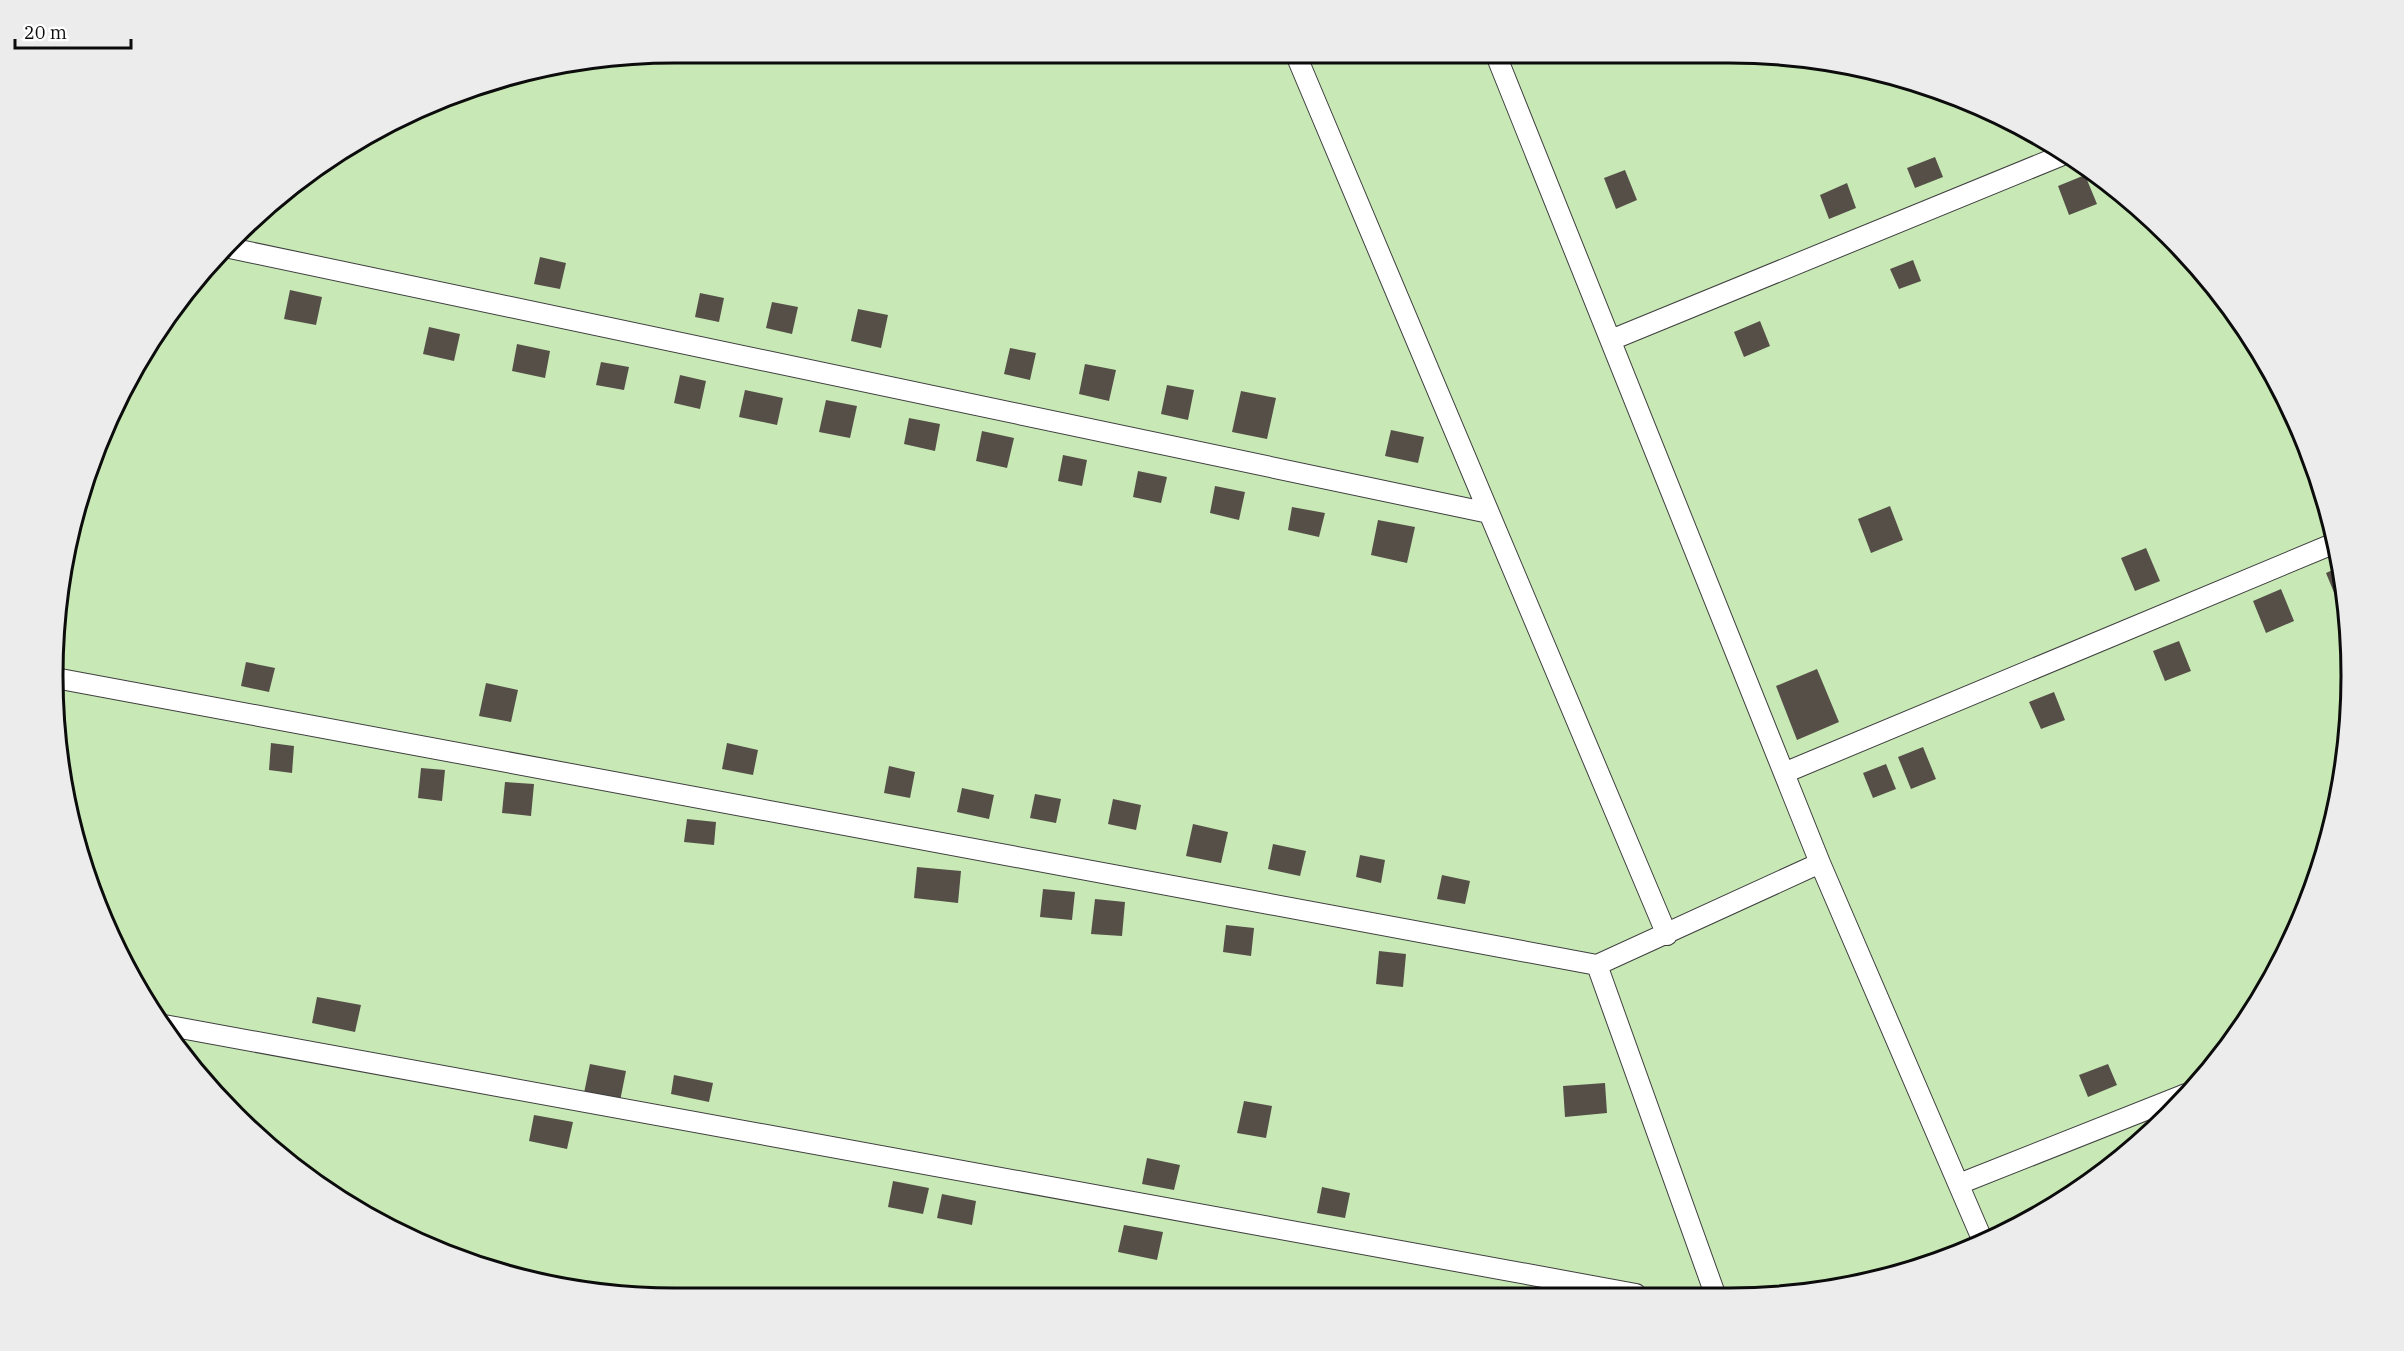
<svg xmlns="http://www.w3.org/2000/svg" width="2404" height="1351" font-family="'IBM Plex Serif',serif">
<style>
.green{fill:#c8e9b5}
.building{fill:#554f48}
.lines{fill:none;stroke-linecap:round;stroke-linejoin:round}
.lane-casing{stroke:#3f3f3f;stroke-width:22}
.lane{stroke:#fff;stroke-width:20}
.rim{fill:none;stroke:#0c0c0c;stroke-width:3}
</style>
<rect width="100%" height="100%" fill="#fffeeb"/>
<path class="green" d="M1769 54 1928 85 2040 136 2140 207 2223 297 2287 400 2330 515 2350 635 2346 757 2318 876 2268 987 2169 1116 2074 1194 1929 1265 1809 1293 635 1297 514 1277 364 1215 265 1144 207 1086 136 987 100 914 65 797 54 716 58 595 74 514 117 400 158 329 235 235 297 181 400 117 476 85 594 58Z"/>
<path class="building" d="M1935 157 1943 177 1915 188 1907 168Z
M1625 170 1637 200 1616 209 1604 178Z
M2085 175 2097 204 2069 215 2058 186Z
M1847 183 1856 208 1829 219 1820 195Z
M540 257 566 263 560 289 534 284Z
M1913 260 1921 281 1899 289 1890 269Z
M290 290 322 297 316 325 284 319Z
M700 293 724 298 719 322 695 317Z
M772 302 798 307 792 334 766 328Z
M858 309 888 315 881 348 851 341Z
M1760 321 1770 346 1744 357 1734 332Z
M429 327 460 334 454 361 423 354Z
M517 344 550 351 545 378 512 371Z
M1010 348 1036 353 1030 380 1004 374Z
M601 362 629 367 624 390 596 385Z
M1085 364 1116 370 1109 401 1079 394Z
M680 375 706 381 700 409 674 403Z
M1167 385 1194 390 1188 420 1161 414Z
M745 390 783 398 777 425 739 417Z
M1241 391 1276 398 1267 439 1232 432Z
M826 400 857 406 850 438 819 432Z
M909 418 940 424 935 451 904 444Z
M1391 430 1424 437 1418 463 1385 456Z
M982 431 1014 438 1007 468 976 461Z
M1063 455 1087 460 1082 486 1058 481Z
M1138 471 1167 477 1161 503 1133 497Z
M1215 486 1245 492 1239 520 1210 513Z
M1890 506 1903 540 1871 553 1858 519Z
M1292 507 1325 513 1319 537 1288 530Z
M1378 520 1415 527 1407 563 1371 555Z
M2146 548 2160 581 2135 591 2121 558Z
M2339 567 2343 592 2335 595 2326 573Z
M2281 589 2294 621 2266 633 2253 601Z
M2179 641 2191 671 2165 681 2153 651Z
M246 662 275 668 269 692 241 686Z
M1817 669 1839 722 1797 740 1776 686Z
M486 683 518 690 511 722 479 716Z
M2054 692 2065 720 2041 729 2029 702Z
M271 743 294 746 292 773 269 770Z
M727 743 758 750 753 775 722 769Z
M1923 747 1936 779 1911 789 1898 757Z
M1886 764 1896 789 1873 798 1863 773Z
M889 766 915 772 910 798 884 793Z
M421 768 445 770 442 801 418 798Z
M505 782 534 784 531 816 502 813Z
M962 788 994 795 989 819 957 812Z
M1035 794 1061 799 1056 823 1030 818Z
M1113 799 1141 805 1136 830 1108 824Z
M687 819 716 822 714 845 684 842Z
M1193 824 1228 832 1221 863 1186 856Z
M1273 844 1306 851 1300 876 1268 869Z
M1360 855 1385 860 1381 883 1356 877Z
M917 867 961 871 958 903 914 898Z
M1442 875 1470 881 1465 904 1437 899Z
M1043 889 1075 892 1072 920 1040 917Z
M1095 899 1125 902 1122 936 1091 934Z
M1226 925 1254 928 1251 956 1223 952Z
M1379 951 1406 954 1403 987 1376 984Z
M317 997 361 1005 355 1032 312 1023Z
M590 1064 626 1071 620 1101 584 1093Z
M2108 1064 2117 1085 2088 1097 2079 1075Z
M674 1075 713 1083 709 1102 671 1094Z
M1605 1083 1607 1113 1565 1117 1563 1086Z
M1244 1101 1272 1106 1266 1138 1237 1133Z
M534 1115 573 1122 567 1149 529 1141Z
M1147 1158 1180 1165 1174 1190 1142 1184Z
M893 1181 929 1188 923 1214 888 1207Z
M1322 1187 1350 1193 1345 1218 1317 1213Z
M942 1194 976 1201 972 1225 937 1218Z
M1124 1225 1163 1232 1157 1260 1118 1252Z"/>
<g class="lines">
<defs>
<path id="lane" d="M1296 55 1667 935
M1496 55 1820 863 1982 1239
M225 247 1489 513
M1611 340 2065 154
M55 678 1597 965 1820 863
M1784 773 2335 543
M1597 965 1715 1294
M164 1025 1636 1294
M1959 1184 2186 1094"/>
</defs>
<use href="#lane" class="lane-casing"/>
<use href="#lane" class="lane"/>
</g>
<path d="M0 0H2404V1351H0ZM675 63H1729A612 612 0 0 1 2341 675V676A612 612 0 0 1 1729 1288H675A612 612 0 0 1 63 676V675A612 612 0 0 1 675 63Z" fill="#ececec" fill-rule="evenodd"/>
<path class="rim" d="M675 63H1729A612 612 0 0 1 2341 675V676A612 612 0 0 1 1729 1288H675A612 612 0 0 1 63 676V675A612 612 0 0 1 675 63Z"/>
<path d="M15 39v9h116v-9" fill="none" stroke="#0c0c0c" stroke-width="3"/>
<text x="24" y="39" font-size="18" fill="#0c0c0c" stroke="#ffffff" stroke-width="4.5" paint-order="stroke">20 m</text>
</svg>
